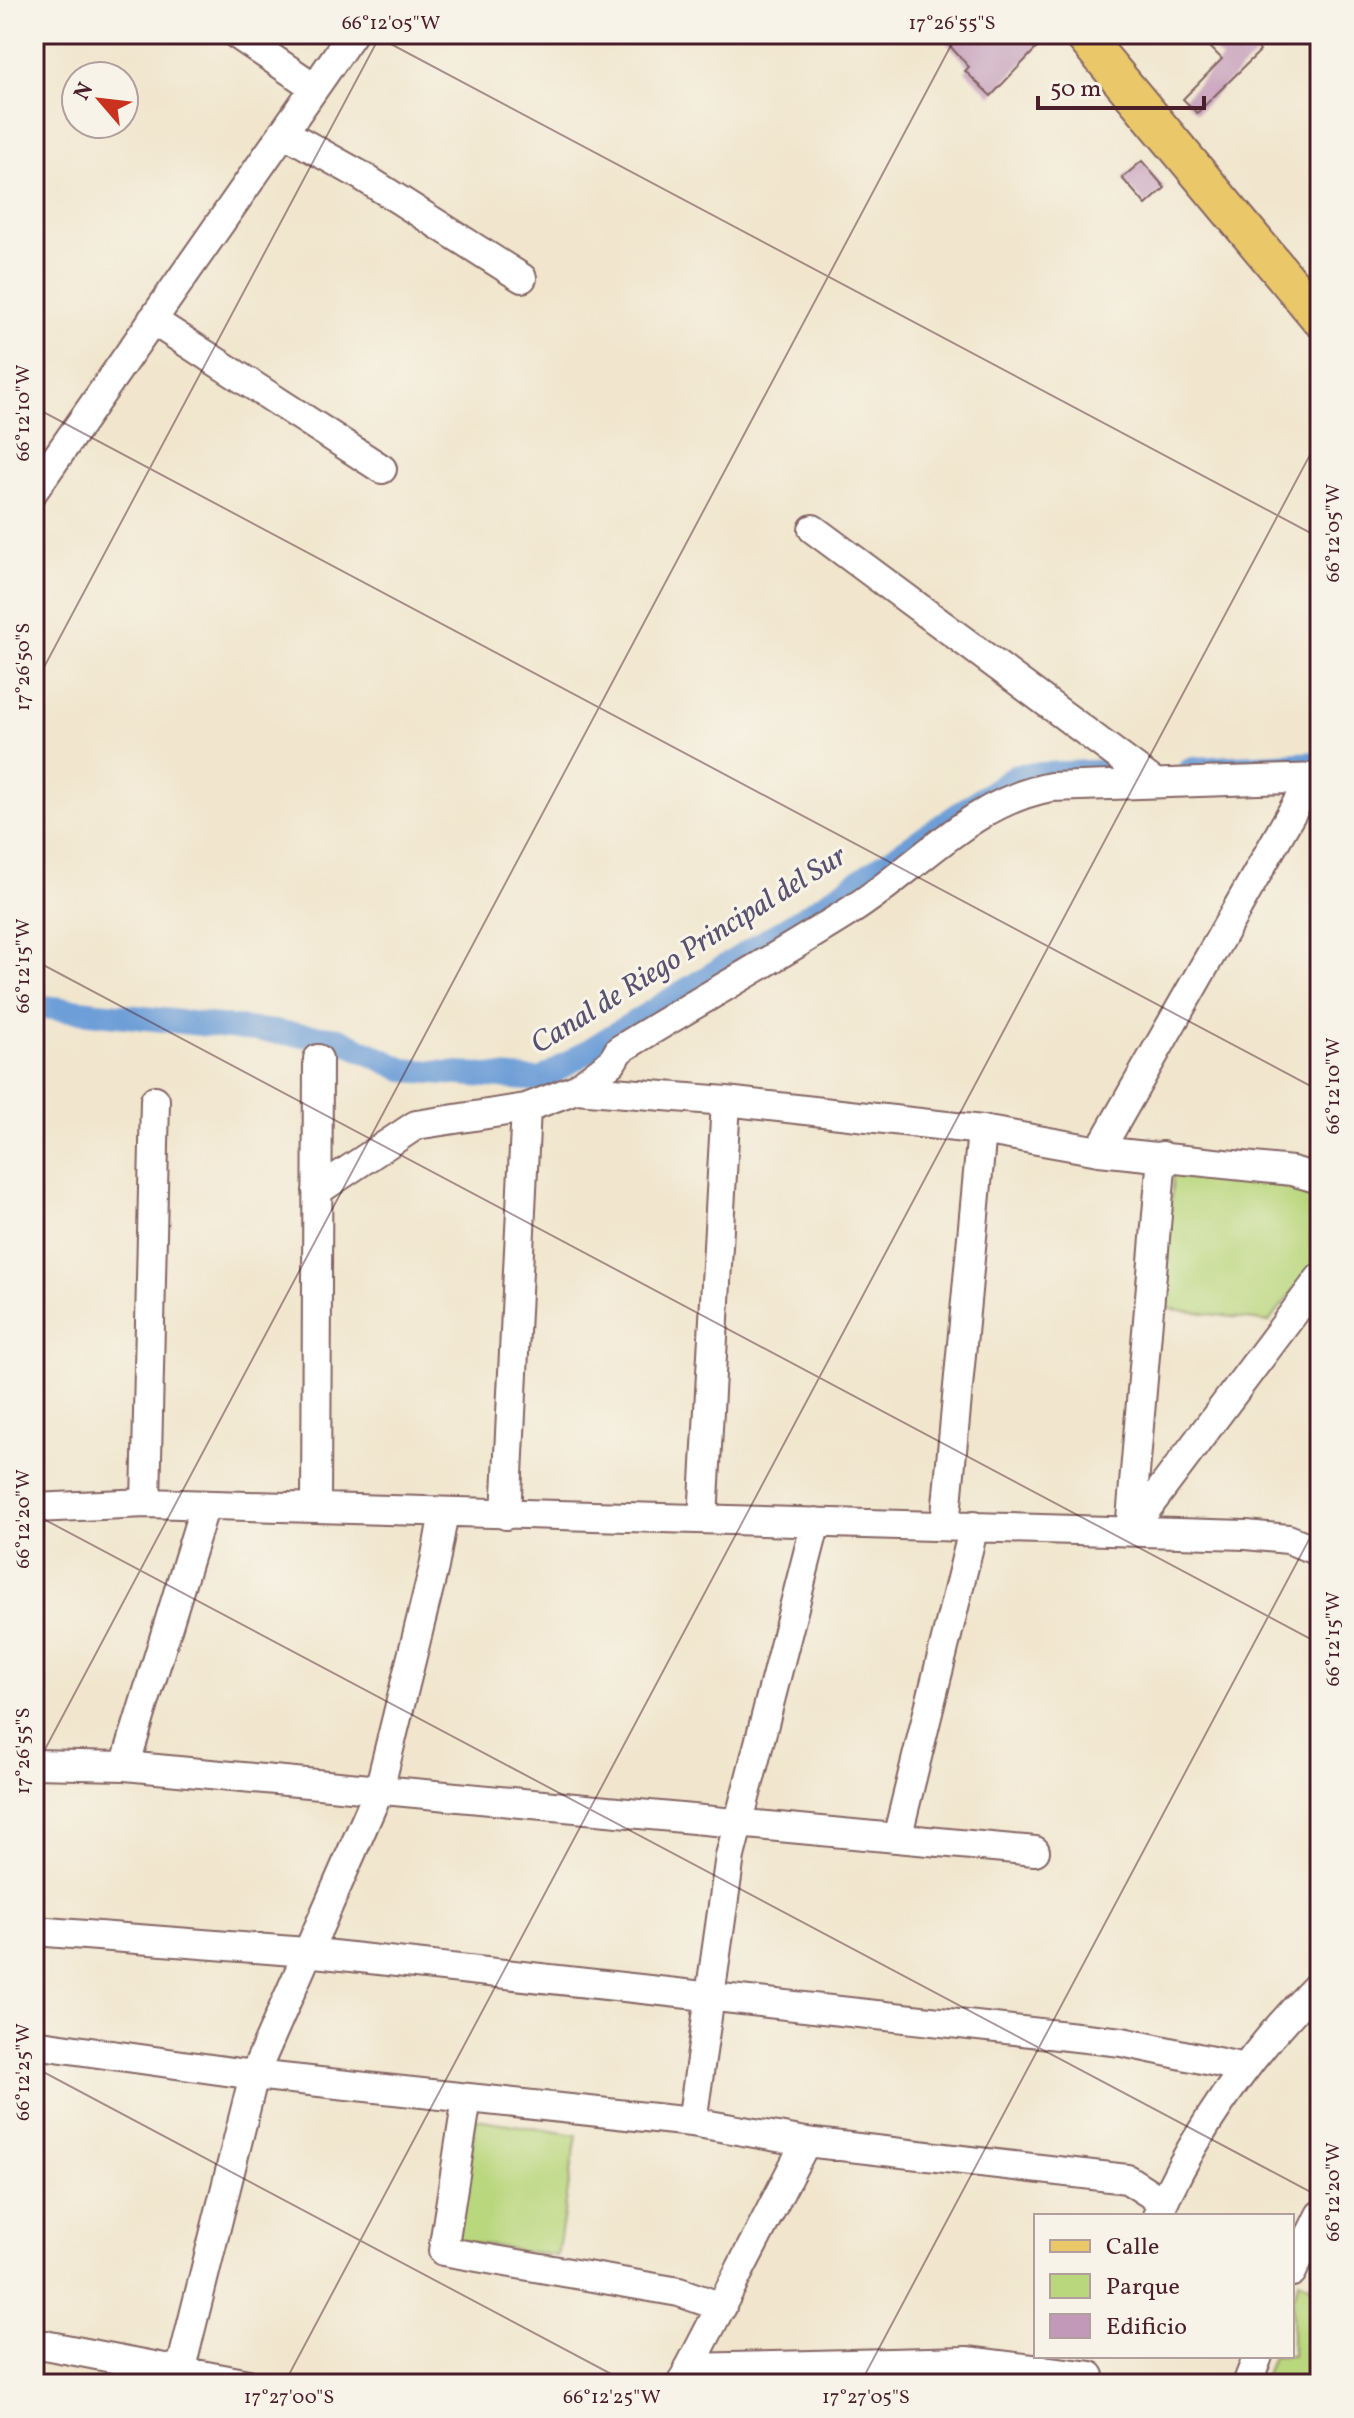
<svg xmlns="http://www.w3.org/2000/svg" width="1354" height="2418" font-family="Vollkorn,serif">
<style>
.green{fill:#b9d77d;stroke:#827b54;stroke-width:2}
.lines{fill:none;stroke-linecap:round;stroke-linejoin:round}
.canal{stroke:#6d9ed7;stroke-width:24}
.building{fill:#c299b8}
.minor-casing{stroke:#846564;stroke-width:32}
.major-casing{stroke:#846564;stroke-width:40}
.minor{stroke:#fff;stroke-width:28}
.major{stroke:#eac769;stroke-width:36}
.ticks{fill:none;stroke:#4a1f2b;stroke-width:2;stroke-opacity:0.45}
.labels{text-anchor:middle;stroke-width:6;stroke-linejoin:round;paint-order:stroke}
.water-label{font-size:30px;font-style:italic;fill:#585270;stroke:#f7f3e8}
.neatline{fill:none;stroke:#4a1f2b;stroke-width:3}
.ticks-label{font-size:20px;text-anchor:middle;fill:#4a1f2b}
</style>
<rect width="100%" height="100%" fill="#f7f3e8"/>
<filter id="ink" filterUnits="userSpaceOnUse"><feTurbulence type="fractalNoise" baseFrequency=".0125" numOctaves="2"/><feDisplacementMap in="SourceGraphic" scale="16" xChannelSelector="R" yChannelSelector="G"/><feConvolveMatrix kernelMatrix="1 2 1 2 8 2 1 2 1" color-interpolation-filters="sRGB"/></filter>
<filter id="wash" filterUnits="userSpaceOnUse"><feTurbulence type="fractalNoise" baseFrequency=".006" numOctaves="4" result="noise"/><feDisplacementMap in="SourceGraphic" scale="32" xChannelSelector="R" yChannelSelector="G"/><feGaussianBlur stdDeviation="1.8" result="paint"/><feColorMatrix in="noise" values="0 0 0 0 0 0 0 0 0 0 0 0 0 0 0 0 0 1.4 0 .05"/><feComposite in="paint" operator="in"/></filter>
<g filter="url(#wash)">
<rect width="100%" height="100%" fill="#f1e6cd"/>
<path class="green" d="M1173 1172 1298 1183 1320 1189V1256L1269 1322 1164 1308Z
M476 2119 577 2135 557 2256 457 2240Z
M1299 2280 1320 2290V2384H1262L1272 2356H1292V2299Z"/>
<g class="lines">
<path class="canal" d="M1191 769 1320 763
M34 1006 339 1039 404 1070 541 1080 820 907 1017 775 1115 771"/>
</g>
<g id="blocks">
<path class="building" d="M939 34H1050L991 96 965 71 969 67Z
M1197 34H1252L1262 44 1258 48 1260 51 1197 113 1183 99 1222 59Z
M1142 161 1165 188 1146 205 1122 178Z"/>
</g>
</g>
<g filter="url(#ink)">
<use href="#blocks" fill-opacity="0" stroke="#846564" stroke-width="2"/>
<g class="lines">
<defs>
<path id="minor" d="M236 34 314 87
M283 132 360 175 522 278
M152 320 382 469
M34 490 352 34
M813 529 1155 783
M576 1089 726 1101 982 1130 1099 1151 1292 1171 1320 1179
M1099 1151 1312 777
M1162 1156 1130 1531 1320 1278
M317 1191 416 1125 526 1108 576 1089 612 1062 619 1050C695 1003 774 959 850 911 917 869 970 802 1051 787L1320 778
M146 1503 155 1100
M34 1508 146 1503 1246 1535 1288 1539 1320 1552
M316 1508 318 1059
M506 1515 526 1108
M703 1519 726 1101
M945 1526 982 1130
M34 1764 125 1766 1035 1851
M125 1766 205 1505
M897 1838 974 1526
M34 1931 306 1952 1122 2042 1245 2068
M34 2044 254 2075 692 2122 806 2142 1127 2179 1163 2202
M467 2098 443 2251 679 2292 722 2307
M692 2122 730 1856 816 1522
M1157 2216C1196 2129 1253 2050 1320 1983
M1292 2272 1320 2215
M34 2343 248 2384
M689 2368 967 2361 1090 2376
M682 2382 806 2142
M177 2384 254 2075 379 1790 434 1567 444 1512
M1247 2384 1258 2356"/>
<path id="major" d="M1082 34 1320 319"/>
</defs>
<use href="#minor" class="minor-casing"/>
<use href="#major" class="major-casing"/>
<use href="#minor" class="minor"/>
<use href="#major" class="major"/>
</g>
</g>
<path class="ticks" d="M372 34 1320 538M34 407 1320 1091M34 686 381 34M34 960 1320 1644M34 1514 1320 2197M34 1770 957 34M34 2067 630 2384M284 2384 1320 436M860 2384 1320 1519"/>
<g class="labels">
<g class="water-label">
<text transform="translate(688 949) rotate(-32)" y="10">Canal de Riego Principal del Sur</text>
</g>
</g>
<rect width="1354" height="2418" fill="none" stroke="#f7f3e8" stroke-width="88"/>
<rect x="1034" y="2214" width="260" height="144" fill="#f7f3e8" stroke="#b29e9c" stroke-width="2"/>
<rect x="1050" y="2240" width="40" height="12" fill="#eac769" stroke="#b29e9c" stroke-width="2"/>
<text x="1106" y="2254" font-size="24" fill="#4a1f2b">Calle</text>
<rect x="1050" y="2274" width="40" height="24" fill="#b9d77d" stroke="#b29e9c" stroke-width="2"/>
<text x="1106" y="2294" font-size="24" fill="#4a1f2b">Parque</text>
<rect x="1050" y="2314" width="40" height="24" fill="#c299b8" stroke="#b29e9c" stroke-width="2"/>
<text x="1106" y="2334" font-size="24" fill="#4a1f2b">Edificio</text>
<g transform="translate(100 100) rotate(298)"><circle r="38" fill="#f7f3e8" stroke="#b29e9c" stroke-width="2"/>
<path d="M0-6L14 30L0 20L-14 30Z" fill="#c8321e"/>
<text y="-12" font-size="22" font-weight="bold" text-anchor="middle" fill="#4a1f2b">N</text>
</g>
<path d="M1038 96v12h166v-12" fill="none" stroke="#4a1f2b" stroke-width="4"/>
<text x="1050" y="96" font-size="24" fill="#4a1f2b" stroke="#f7f3e8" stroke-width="6" paint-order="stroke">50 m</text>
<rect x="44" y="44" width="1266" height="2330" class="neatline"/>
<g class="ticks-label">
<text x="391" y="29">66°12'05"W</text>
<text x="952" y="29">17°26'55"S</text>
<text transform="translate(22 413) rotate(-90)" y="7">66°12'10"W</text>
<text transform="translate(1332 533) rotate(-90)" y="7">66°12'05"W</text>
<text transform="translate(22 667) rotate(-90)" y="7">17°26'50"S</text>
<text transform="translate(22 966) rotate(-90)" y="7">66°12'15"W</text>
<text transform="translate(1332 1086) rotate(-90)" y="7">66°12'10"W</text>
<text transform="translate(22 1519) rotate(-90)" y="7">66°12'20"W</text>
<text transform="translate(1332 1639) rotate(-90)" y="7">66°12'15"W</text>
<text transform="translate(22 1751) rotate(-90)" y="7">17°26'55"S</text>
<text transform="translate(22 2072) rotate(-90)" y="7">66°12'25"W</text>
<text transform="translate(1332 2192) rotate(-90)" y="7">66°12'20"W</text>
<text x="289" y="2403">17°27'00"S</text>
<text x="612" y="2403">66°12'25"W</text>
<text x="866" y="2403">17°27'05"S</text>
</g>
</svg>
